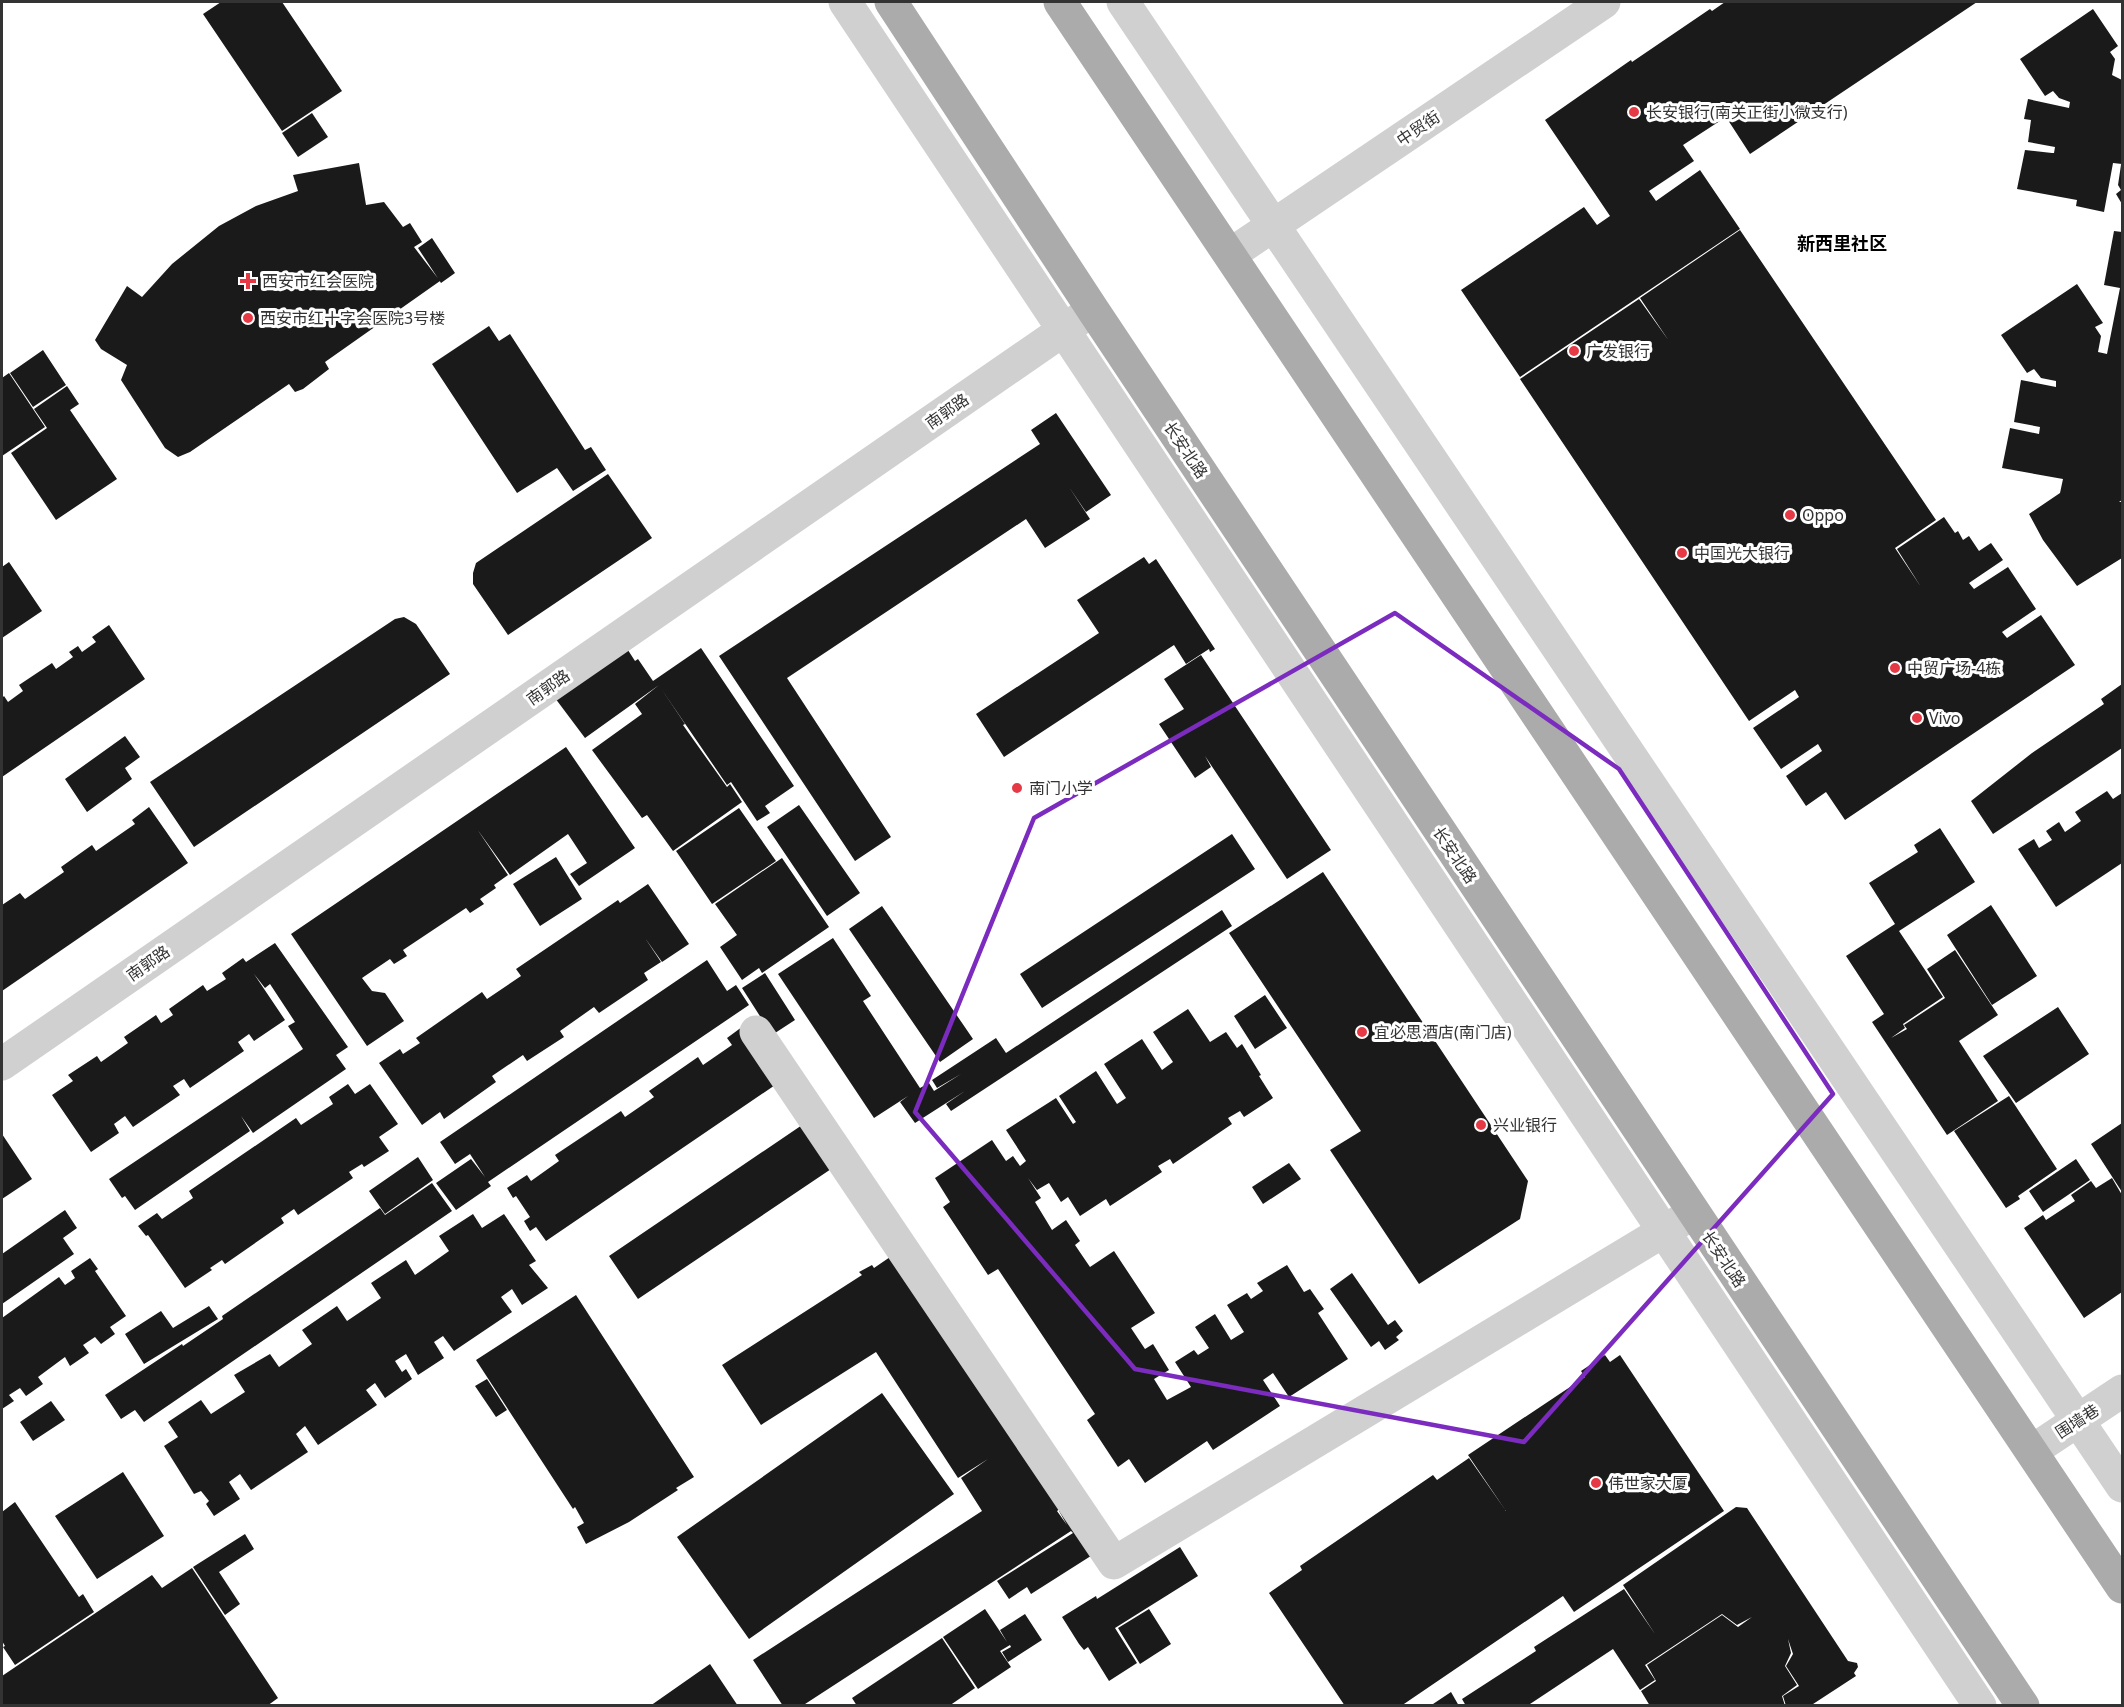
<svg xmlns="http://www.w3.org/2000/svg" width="2124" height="1707" font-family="'Noto Sans','Noto Sans SC',sans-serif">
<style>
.building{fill:#1a1a1a}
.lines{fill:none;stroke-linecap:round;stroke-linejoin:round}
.minor{stroke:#d0d0d0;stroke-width:33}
.major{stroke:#ababab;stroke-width:33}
.marked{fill:none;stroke:#7b2cbf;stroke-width:4.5;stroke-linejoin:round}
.poi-dot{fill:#e63946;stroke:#fff;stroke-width:2}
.labels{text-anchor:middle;stroke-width:6;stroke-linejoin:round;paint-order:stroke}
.poi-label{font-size:16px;fill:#333;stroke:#fff;text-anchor:start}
.street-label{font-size:16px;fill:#333;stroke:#fff}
.neighbourhood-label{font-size:18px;font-weight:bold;fill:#000;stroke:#fff}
</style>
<rect width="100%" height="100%" fill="#fff"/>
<path class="building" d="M221 2H282L342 91 282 131 203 14Z
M1725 2H1977L1750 154 1726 117 1683 145 1694 161 1649 191 1656 201 1700 170 1740 229 1520 377 1461 290 1584 207 1597 225 1610 216 1545 120 1631 60 1632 62 1710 9 1712 11Z
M2093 9 2118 46 2110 52 2115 59 2112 75 2122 80V164L2113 163 2104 212 2076 206 2077 200 2017 189 2025 150 2052 153H2054L2055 147 2028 142 2031 120 2024 119 2028 99 2069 108 2070 102 2059 98 2053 91 2045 96 2020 59Z
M312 113 328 137 298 157 282 133Z
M359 163 366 205 384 202 403 227 410 223 422 242 414 247 440 281 325 362 329 369 303 389 295 392 289 384 190 452 178 457 165 448 121 380 127 365 101 349 95 340 127 286 142 297 172 264 219 226 256 206 298 191 293 175Z
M2121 165H2122V204L2116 194 2121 190 2118 185Z
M1740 230 1936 520 1895 548 1921 587 1897 549 1944 517 1955 533 1958 531 1963 540 1969 536 1979 551 1991 543 2003 560 1969 583 1974 589 2008 567 2036 609 2002 632 2007 638 2041 615 2075 665 1845 820 1826 792 1806 806 1786 776 1822 751 1818 744 1781 769 1753 728 1799 697 1795 690 1749 721 1520 379 1639 299 1669 341 1640 298Z
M2114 231 2122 232V500L2119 502H2122V558L2077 586 2043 540 2029 514 2060 493 2063 479 2002 468 2010 428 2039 434 2040 427 2014 422 2021 380 2056 387V381L2041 378 2034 369 2027 373 2001 335 2077 284 2103 323 2095 327 2101 336 2098 352 2107 354 2120 288 2104 285Z
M432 238 455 273 441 283 418 248Z
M489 326 499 341 510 334 585 450 591 447 606 470 573 491 557 468 517 493 432 364Z
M43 350 66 385 33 407 10 373Z
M9 373 45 427 2 456V378Z
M67 386 79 404 70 410 117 479 56 520 11 453 47 428 34 409Z
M1056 413 1111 495 1086 512 1069 487 1090 519 1045 548 1026 519 787 678 891 837 855 861 719 656 1040 444 1031 430Z
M608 474 652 538 508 635 473 584V573L476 563Z
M1144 557 1149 564 1156 559 1215 649 1210 652 1209 649 1186 664 1174 645 1004 757 976 714 1099 633 1077 600Z
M9 562 42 611 2 638V567Z
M404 617 416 624 450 674 194 847 150 782 395 619Z
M109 625 145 679 2 777V698L4 696 8 702 23 691 19 685 52 663 56 669 73 657 69 652 78 646 82 652 96 642 92 637Z
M626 647 635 661 638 659 653 681 701 648 794 786 765 806 770 813 757 821 731 782 727 785 660 687 685 724 683 725 727 787 730 784 742 802 673 851 647 815 642 818 592 750 642 714 635 704 659 685 585 738 555 698Z
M1201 655 1331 850 1287 879 1205 756 1211 767 1195 778 1159 724 1184 709 1164 679Z
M2122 684V748L1993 834 1971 801 2032 753 2104 704 2101 699Z
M125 736 140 757 125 768 132 779 87 812 65 779Z
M566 747 635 848 579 886 570 874 587 863 568 834 510 875 477 829 508 875 494 885 496 888 480 899 484 904 470 913 466 908 403 950 407 956 394 964 390 959 362 978 372 991 385 993 404 1021 367 1046 291 934Z
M2107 791 2113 799 2122 793V863L2056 907 2018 849 2034 839 2039 848 2052 840 2046 831 2059 822 2065 832 2081 821 2075 812Z
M799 805 860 893 827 916 767 827Z
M149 807 188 863 2 991V905L20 893 25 899 64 872 61 867 92 845 96 851 135 824 132 820Z
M739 808 776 861 712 904 676 851Z
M1940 828 1975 882 1899 931 1943 997 1903 1024 1905 1028 1891 1038 1907 1029 1904 1025 1945 998 1927 969 1955 950 1998 1015 1959 1041 1998 1101 1947 1135 1872 1022 1884 1014 1846 956 1895 924 1869 883 1918 852 1914 845Z
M1232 834 1255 869 1042 1008 1020 974Z
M556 857 582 899 540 926 513 884Z
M782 858 829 927 762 973 759 968 742 980 720 947 737 935 715 904Z
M1323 872 1528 1181 1520 1219 1419 1284 1330 1150 1361 1131 1229 933Z
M648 884 689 944 662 962 645 938 661 962 644 973 648 980 599 1013 594 1007 560 1031 564 1037 527 1061 523 1055 492 1076 496 1082 444 1119 440 1112 422 1125 379 1063 400 1049 403 1054 420 1043 416 1038 482 992 487 999 521 976 516 969 618 900 620 903Z
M1991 905 2037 976 1992 1005 1947 935Z
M882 906 973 1039 940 1062 849 929Z
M1222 910 1232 926 951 1111 946 1104 965 1091 915 1123 900 1102 908 1096 874 1118 778 974 833 938 871 996 863 1001 920 1088 929 1083 934 1091 961 1074 937 1088 932 1080 996 1038 1006 1053Z
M275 943 348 1047 336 1055 346 1069 253 1133 241 1116 250 1131 135 1210 125 1196 122 1198 109 1179 303 1049 288 1026 295 1022 270 984 265 988 254 974 285 1020 254 1041 249 1034 238 1042 244 1051 190 1088 184 1079 173 1086 180 1095 133 1127 125 1116 114 1124 119 1133 91 1152 52 1095 73 1081 68 1075 97 1056 101 1062 128 1043 124 1037 156 1015 161 1023 173 1015 169 1009 203 985 207 991 226 979 222 973 243 958 246 962Z
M707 960 727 991 736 985 749 1005 488 1182 491 1186 456 1210 436 1183 471 1159 485 1177 470 1154 455 1164 440 1142Z
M765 973 795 1020 772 1035 742 988Z
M1265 995 1287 1028 1255 1049 1234 1016Z
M2058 1007 2089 1054 2016 1103 1983 1056Z
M1188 1009 1210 1042 1226 1032 1237 1048 1242 1044 1261 1075 1259 1076 1273 1098 1244 1117 1240 1111 1228 1118 1232 1124 1173 1164 1170 1159 1158 1166 1162 1172 1110 1206 1106 1199 1080 1216 1068 1197 1061 1202 1049 1183 1037 1190 1028 1178 1041 1198 1035 1202 1052 1230 1066 1220 1080 1241 1075 1245 1090 1267 1114 1251 1155 1313 1131 1328 1145 1349 1153 1344 1169 1370 1154 1379 1167 1400 1191 1387 1175 1362 1194 1350 1198 1355 1209 1348 1195 1327 1215 1314 1231 1340 1244 1332 1227 1305 1247 1293 1251 1299 1263 1291 1257 1283 1287 1265 1304 1292 1310 1289 1324 1309 1318 1313 1348 1359 1289 1397 1273 1373 1263 1380 1280 1406 1213 1450 1207 1441 1145 1483 1129 1459 1118 1467 1087 1420 1095 1414 998 1269 988 1275 943 1207 950 1202 935 1178 992 1140 1006 1161 1013 1156 1020 1166 1026 1161 1006 1130 1056 1098 1073 1124 1076 1122 1059 1096 1096 1071 1117 1104 1126 1098 1104 1064 1142 1039 1162 1070 1173 1062 1153 1032Z
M746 1024 781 1081 546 1241 536 1227 530 1231 524 1221 530 1217 516 1196 513 1198 507 1188 527 1175 531 1181 559 1161 555 1155 621 1111 625 1117 654 1097 649 1091 698 1057 703 1065 732 1045 727 1038Z
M348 1084 355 1094 370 1084 398 1124 379 1137 389 1151 364 1167 362 1164 349 1172 353 1178 298 1215 294 1209 281 1218 284 1223 225 1264 222 1260 210 1268 212 1270 185 1288 148 1235 146 1236 138 1226 157 1213 162 1219 193 1198 189 1191 296 1118 301 1125 333 1104 329 1097Z
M2009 1096 2057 1169 2018 1196 2020 1199 2006 1208 1954 1131Z
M808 1121 837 1165 638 1299 609 1256Z
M2122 1123V1192L2091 1144Z
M2 1134 32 1179 2 1199Z
M418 1157 433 1180 385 1214 369 1191Z
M2076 1159 2090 1180 2043 1212 2029 1191Z
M1289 1163 1301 1179 1263 1204 1252 1187Z
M2112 1178 2122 1195V1292L2084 1318 2024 1228 2043 1215 2046 1220 2075 1201 2071 1195 2091 1181 2096 1188Z
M432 1183 452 1211 144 1422 135 1410 121 1419 105 1395 182 1344 183 1346 223 1319 222 1316 380 1208 385 1215Z
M65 1210 77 1228 63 1238 74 1254 2 1304V1254Z
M473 1214 482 1228 504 1214 536 1261 529 1265 548 1288 522 1305 512 1289 501 1297 512 1312 454 1351 443 1336 434 1342 444 1358 418 1375 406 1354 395 1361 402 1372 406 1369 412 1379 385 1398 375 1383 366 1390 377 1405 318 1445 305 1426 296 1434 308 1452 251 1490 240 1474 229 1482 240 1499 214 1516 206 1504 209 1501 201 1491 194 1494 164 1446 178 1437 168 1422 201 1400 211 1414 245 1392 234 1375 270 1354 279 1367 312 1344 302 1330 337 1306 347 1321 381 1298 371 1283 406 1260 415 1275 449 1251 439 1236Z
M893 1255 1068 1503 1057 1511 1067 1525 1059 1511 1076 1501 1105 1547 1031 1594 1027 1587 1009 1599 997 1581 1073 1533 1071 1531 802 1706H783L753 1660 982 1511 961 1478 988 1459 958 1478 876 1352 761 1425 722 1365 862 1275 859 1272 872 1265 874 1268Z
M90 1258 98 1269 95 1271 126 1316 110 1327 115 1334 101 1344 95 1337 83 1345 89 1353 70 1366 65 1357 38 1377 43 1384 26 1396 20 1388 9 1395 14 1401 2 1409V1318L59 1277 65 1285 75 1278 71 1271Z
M1352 1273 1388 1325 1395 1320 1403 1331 1396 1337 1399 1340 1385 1350 1379 1341 1371 1347 1330 1289Z
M576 1295 694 1477 676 1488 678 1490 629 1522 586 1544 577 1527 584 1523 575 1507 573 1509 476 1360Z
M209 1306 218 1319 144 1364 125 1334 161 1311 173 1328Z
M1605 1355 1610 1362 1620 1355 1724 1511 1574 1612 1563 1596 1401 1706H1345L1269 1593 1302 1570 1300 1566 1433 1475 1437 1480 1469 1458 1506 1511 1468 1455 1585 1377 1581 1371Z
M487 1379 507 1410 496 1417 475 1386Z
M882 1393 954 1494 749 1639 677 1537Z
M51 1401 65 1420 33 1441 20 1422Z
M123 1472 164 1536 97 1579 55 1516Z
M15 1502 79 1597 83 1594 94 1612 15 1665 3 1647 5 1646 2 1641V1512Z
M1736 1507 1747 1508 1848 1661 1857 1663 1858 1667 1854 1673 1856 1676 1810 1706H1786L1783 1696 1799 1686 1786 1666 1793 1654 1788 1639 1791 1653 1785 1666 1797 1685 1782 1696 1785 1706H1650L1641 1691 1656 1681 1647 1665 1722 1615 1738 1627 1752 1617 1737 1625 1722 1614 1645 1665 1655 1680 1640 1690 1613 1649 1527 1706H1466L1462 1699 1536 1651 1534 1647 1624 1589 1655 1634 1623 1585Z
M245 1534 254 1549 219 1572 240 1604 225 1615 193 1567Z
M1180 1547 1198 1576 1115 1628 1137 1663 1109 1681 1088 1647 1084 1650 1079 1644 1062 1617 1096 1596 1097 1599Z
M192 1568 278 1698 267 1706H2V1676L152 1575 162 1588Z
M985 1609 1007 1642 1000 1630 1025 1614 1042 1640 1008 1662 1002 1652 1011 1647 1010 1645 1000 1651 1011 1667 978 1689 943 1637Z
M1149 1609 1171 1644 1140 1664 1118 1628Z
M942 1638 975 1688 949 1706H857L852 1698Z
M710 1664 738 1706H650Z
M1451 1692 1459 1706H1430Z"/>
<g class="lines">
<path class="minor" d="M845 2 1980 1706
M1123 2 2122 1486
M1231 254 1604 2
M756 1032 1114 1563 1682 1220
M2 1064 1081 318
M2032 1451 2122 1391"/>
<path class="major" d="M891 2 1093 310 2023 1706
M1060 2 2122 1587"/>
</g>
<path class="marked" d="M1395 613 1619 769 1833 1094 1524 1442 1135 1369 915 1112 1034 818Z"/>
<g class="poi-dot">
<circle cx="1634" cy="112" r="6"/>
<path d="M245 272h6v6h6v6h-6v6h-6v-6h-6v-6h6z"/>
<circle cx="248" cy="318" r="6"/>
<circle cx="1574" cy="351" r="6"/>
<circle cx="1790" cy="515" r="6"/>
<circle cx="1682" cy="553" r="6"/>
<circle cx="1895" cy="668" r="6"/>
<circle cx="1917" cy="718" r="6"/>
<circle cx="1017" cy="788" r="6"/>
<circle cx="1362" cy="1032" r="6"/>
<circle cx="1481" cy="1125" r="6"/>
<circle cx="1596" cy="1483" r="6"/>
</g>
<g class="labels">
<g class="poi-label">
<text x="1646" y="118">长安银行(南关正街小微支行)</text>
<text x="262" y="287">西安市红会医院</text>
<text x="260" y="324">西安市红十字会医院3号楼</text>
<text x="1586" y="357">广发银行</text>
<text x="1802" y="521">Oppo</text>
<text x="1694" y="559">中国光大银行</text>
<text x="1907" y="674">中贸广场-4栋</text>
<text x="1929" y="724">Vivo</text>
<text x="1029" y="794">南门小学</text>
<text x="1374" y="1038">宜必思酒店(南门店)</text>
<text x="1493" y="1131">兴业银行</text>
<text x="1608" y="1489">伟世家大厦</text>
</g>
<g class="street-label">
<text transform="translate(1418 128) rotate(-34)" y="6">中贸街</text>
<text transform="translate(947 411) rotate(-35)" y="6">南郭路</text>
<text transform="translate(1186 450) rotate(56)" y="6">长安北路</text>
<text transform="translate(548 687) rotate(-35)" y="6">南郭路</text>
<text transform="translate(1455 855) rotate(56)" y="6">长安北路</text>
<text transform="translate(148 963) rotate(-35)" y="6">南郭路</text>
<text transform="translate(1724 1259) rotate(56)" y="6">长安北路</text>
<text transform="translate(2077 1421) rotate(-33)" y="6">围墙巷</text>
</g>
<g class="neighbourhood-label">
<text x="1842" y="250">新西里社区</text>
</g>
</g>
<rect width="2124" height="1707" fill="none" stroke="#333333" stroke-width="6"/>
</svg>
